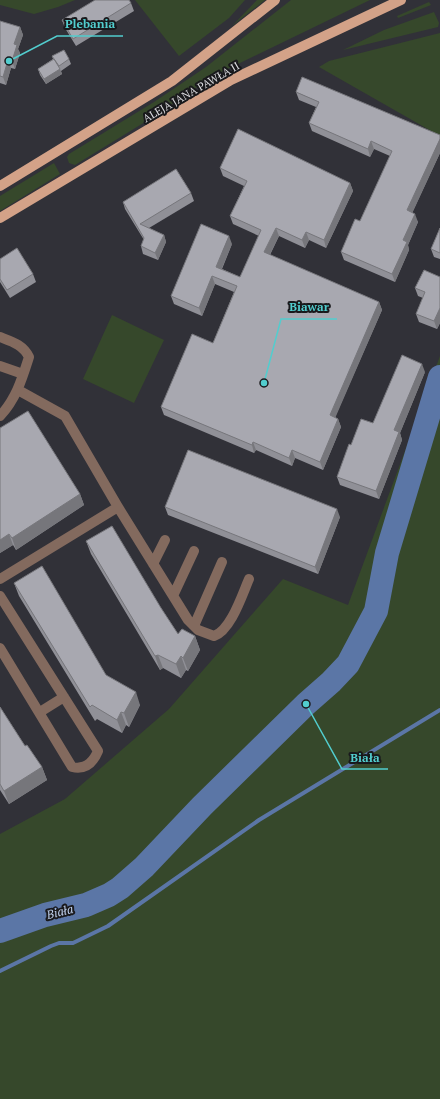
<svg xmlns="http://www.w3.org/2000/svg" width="440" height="1099" font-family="'PT Serif',serif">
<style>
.green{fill:#36482b}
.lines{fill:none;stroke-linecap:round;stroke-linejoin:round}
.stream{stroke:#5b76a6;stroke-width:4}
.river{stroke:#5b76a6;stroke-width:24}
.minor{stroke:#836a5e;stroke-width:10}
.major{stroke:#d3a288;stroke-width:10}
.wall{fill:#909097}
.shaded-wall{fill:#76767b}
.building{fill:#a8a8b0;stroke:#76767b}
.labels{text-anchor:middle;stroke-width:4;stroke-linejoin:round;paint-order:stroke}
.street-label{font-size:11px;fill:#dbdbdf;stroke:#19191c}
.water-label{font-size:12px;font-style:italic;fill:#c5d6f3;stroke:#19191c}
.leader{fill:none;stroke:#52cdce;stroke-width:1.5}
.callout-dot{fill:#52cdce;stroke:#19191c;stroke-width:1.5}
.callout-label{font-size:12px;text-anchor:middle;font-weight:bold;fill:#52cdce;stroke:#19191c;stroke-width:4;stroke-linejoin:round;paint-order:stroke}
</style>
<rect width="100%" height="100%" fill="#313138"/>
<path class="green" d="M0 0H75L58 7 34 14 0 5Z
M135 0H245L229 18 179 56Z
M257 0H265L232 26Z
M291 0H370L213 76 158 114 75 165 69 163 67 157 69 154 154 102 206 67Z
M429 2 431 5 398 18 397 16Z
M434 12 439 23 438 27 343 50 384 30Z
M440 33V136L319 67 329 61Z
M54 163 60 174 0 211V196Z
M112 315 164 340 134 403 83 379Z
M440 356V1099H0V834L65 799 169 709 283 579 348 605Z"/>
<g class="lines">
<path class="stream" d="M0 971 51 946 59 943H73L108 926 259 820 440 710"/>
<path class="river" d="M0 931 45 915 86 905 109 895 120 888 144 867 202 806 306 704 331 682 348 664 376 611 387 553 440 377"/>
<path class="minor" d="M0 337C13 342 23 345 29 357 22 379 16 399 0 416
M0 366 23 374
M118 507 188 620 198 630 214 636C231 630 242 595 249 579
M153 564 165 540
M0 579 118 507 65 416 18 390
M0 596 98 751C93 763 85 770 72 767L0 648
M173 596 194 551
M194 626 222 562
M40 712 64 697"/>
<path class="major" d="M0 186 172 81 275 0
M0 218 231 80 401 0"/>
</g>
<path class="wall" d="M131 3 134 11 76 46 65 28 62 20Z
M0 21 20 27 23 35 18 49 20 53 15 69 11 68 6 85 0 83Z
M52 56 69 59 71 64 61 71 62 74 46 84 40 75 38 69 53 59Z
M296 92 440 153 412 213 418 222 408 245 409 250 395 282 344 260 341 252 360 221 390 156 374 149 370 157 312 131 309 123 316 107 299 100Z
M220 168 350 183 353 191 326 248 309 240 305 248 279 236 270 255 379 302 382 310 335 417 338 419 341 427 323 470 295 458 292 466 256 450 254 453 164 415 161 407 213 343 234 292 215 284 202 316 174 304 171 296 232 244 222 269 240 277 259 236 233 224 230 216 244 186 223 176Z
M191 193 194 201 149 228 164 235 166 242 158 260 143 254 141 246 144 240 125 209 123 202Z
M440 228V259L434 257 431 249Z
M0 259 33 274 36 282 10 298 0 282Z
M440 277V323L437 329 419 322 416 314 423 298 418 296 415 288Z
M425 372 400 433 402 440 379 499 340 485 337 477 351 445Z
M0 428 80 494 84 505 16 550 13 545 0 553Z
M165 507 340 517 318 574 168 515Z
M86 541 161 608 178 634 195 636 200 650 188 671 186 670 181 678 163 668 160 670 91 554Z
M14 583 106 675 140 705 129 727 126 725 122 733 97 719 95 721 19 596Z
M0 707 25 746 42 767 47 780 9 804 0 790Z"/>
<path class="shaded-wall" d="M20 27 23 35 18 49 20 53 15 69 12 61 14 44Z
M8 60 11 68 6 85 3 77Z
M60 69 62 74 46 84 44 79Z
M440 139V153L410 218 407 210Z
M371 141 374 149 370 157 368 149Z
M350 183 353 191 326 248 324 240Z
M415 214 418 222 408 245 409 250 395 282 392 274 403 240Z
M276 228 279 236 267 260 264 252Z
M306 232 309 240 305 248 302 240Z
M164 235 166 242 158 260 155 253Z
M229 236 232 244 219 275 216 267Z
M212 276 215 284 202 316 199 308Z
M379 302 382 310 333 423 330 415Z
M440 308V323L437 329 434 321Z
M422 364 425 372 400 433 402 440 379 499 376 491 394 430Z
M338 419 341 427 323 470 320 462Z
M253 442 256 450 254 453 252 445Z
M292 450 295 458 292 466 289 458Z
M80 494 84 505 16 550 12 538Z
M337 509 340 517 318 574 315 567Z
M9 534 13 545 0 553V540Z
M195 636 200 650 188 671 183 658Z
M158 655 163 668 160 670 155 656Z
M181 656 186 670 181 678 176 664Z
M136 692 140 705 129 727 124 713Z
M121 712 126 725 122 733 117 720Z
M42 767 47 780 9 804 4 791Z"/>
<path class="building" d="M95 0H129L131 3 73 39 62 20Z
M0 21 20 27 14 44 17 45 12 61 8 60 3 77 0 76Z
M64 50 69 59 59 66 52 56Z
M54 59 60 69 44 79 38 69Z
M302 77 440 135V139L407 210 415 214 403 240 407 242 392 274 341 252 355 219 360 221 392 151 371 141 368 149 309 123 319 102 296 92Z
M238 129 350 183 324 240 306 232 302 240 276 228 264 252 379 302 330 415 338 419 320 462 292 450 289 458 253 442 252 445 161 407 192 334 213 343 237 286 212 276 199 308 171 296 201 224 229 236 216 267 240 277 261 230 230 216 247 181 220 168Z
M176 169 191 193 140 224 164 235 155 253 141 246 144 238 123 202Z
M440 228V253L431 249Z
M17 248 33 274 7 290 0 279V259Z
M424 270 440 277V308L434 321 416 314 425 292 415 288Z
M402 355 422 364 394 430 399 432 376 491 337 477 349 444 351 445 361 419 373 423Z
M28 411 80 494 12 538 9 534 0 540V428Z
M188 450 337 509 315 567 165 507Z
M112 526 161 608 178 634 182 629 195 636 183 658 181 656 176 664 158 655 155 656 86 541Z
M42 566 106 675 136 692 124 713 121 712 117 720 92 705 90 707 14 583Z
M0 707 25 746 27 745 42 767 4 791 0 784Z"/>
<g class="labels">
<g class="street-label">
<text transform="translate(191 92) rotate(-30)" y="4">ALEJA JANA PAWŁA II</text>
</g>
<g class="water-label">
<text transform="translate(60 912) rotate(-14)" y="4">Biała</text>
</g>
</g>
<path class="leader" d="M9 61L57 36H123M264 383L281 319H337M306 704L342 769H388"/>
<g class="callout-dot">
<circle cx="9" cy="61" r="4"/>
<circle cx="264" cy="383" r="4"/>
<circle cx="306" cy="704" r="4"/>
</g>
<g class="callout-label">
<text x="90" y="28">Plebania</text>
<text x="309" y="311">Biawar</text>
<text x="365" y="762">Biała</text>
</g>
</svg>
